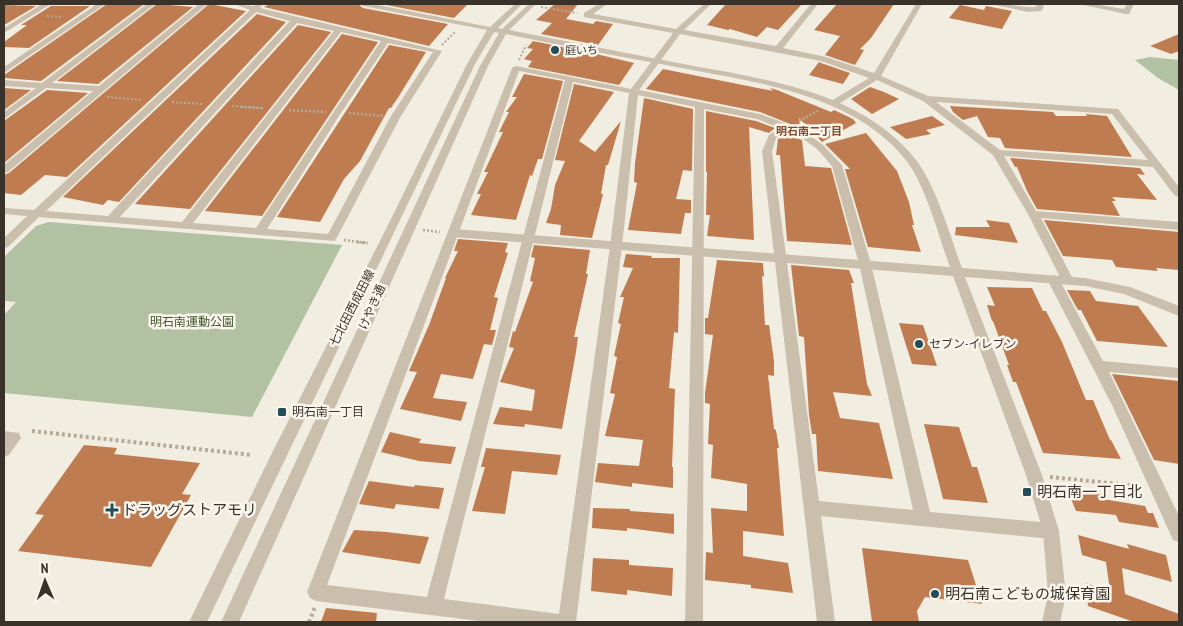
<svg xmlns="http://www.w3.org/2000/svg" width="1183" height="626" font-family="'PT Sans Narrow','Noto Sans JP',sans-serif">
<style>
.green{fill:#b2c1a1}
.building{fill:#c07c51}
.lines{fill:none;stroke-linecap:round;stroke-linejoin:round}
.path-far3{stroke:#b6a997;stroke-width:2;stroke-dasharray:2 2;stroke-linecap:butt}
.path-far2{stroke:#b6a997;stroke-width:2.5;stroke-dasharray:2 2;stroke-linecap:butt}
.path-far1{stroke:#b6a997;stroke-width:3;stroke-dasharray:2.5 2.5;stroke-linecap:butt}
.path{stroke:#b6a997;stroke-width:4;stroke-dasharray:3 3;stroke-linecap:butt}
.minor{fill:#cabfad;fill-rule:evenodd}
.tertiary{fill:#cabfad;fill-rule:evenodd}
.poi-dot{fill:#224d59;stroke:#faf6ed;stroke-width:2}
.labels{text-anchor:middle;stroke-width:5;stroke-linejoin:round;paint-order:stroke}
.far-poi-label{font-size:11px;fill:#39322b;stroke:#faf6ed;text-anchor:start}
.far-neighbourhood-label{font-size:11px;font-weight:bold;fill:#844b28;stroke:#faf6ed}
.street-label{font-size:12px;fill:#39322b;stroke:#faf6ed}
.park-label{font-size:12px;fill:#425630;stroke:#faf6ed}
.poi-label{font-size:12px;fill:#39322b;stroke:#faf6ed;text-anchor:start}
.near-poi-label{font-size:15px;fill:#39322b;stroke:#faf6ed;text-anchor:start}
</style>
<rect width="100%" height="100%" fill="#f2ede1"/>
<path class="green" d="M1150 57 1179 60V90L1158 78 1135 60Z
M49 222 342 245 252 417 4 393V315L16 302 4 301V257L36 226Z"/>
<path class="building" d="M107 4H144L41 81 4 78V75Z
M157 4 193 7 98 84 57 81Z
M209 4 246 11 67 177 45 175 21 195 4 193V175L9 173Z
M270 4H358L363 8 448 24 429 46 264 7Z
M381 4H468L454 18Z
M555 4H578L566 19 593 24 596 21 613 24 598 45 541 34 552 23 536 20Z
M726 4H802L778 30 767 27 757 37 730 29 728 30 707 25Z
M837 4H894L871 38 860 49 864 50 855 65 825 55 840 36 814 30Z
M4 5 36 6 6 24H4Z
M960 5 984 10 986 6 1012 11 1002 29 949 18Z
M51 6H90L29 48 4 47V42L27 25H21Z
M257 14 286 22 119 202 108 200 103 205 63 197Z
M298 25 331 32 190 209 135 204Z
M342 34 378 42 262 216 205 211Z
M1179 34V51L1171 54 1150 46Z
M533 41 592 53 634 63 619 85 528 67 532 61 524 59 533 49 527 48Z
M389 45 426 52 399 96 391 108H389L360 161 344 179 320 222 277 217Z
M819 62 821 63 850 73 843 84 809 75Z
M663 69 773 91 770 88 777 90 831 112 834 110 853 119 856 123 822 142 799 118 800 128 760 112 646 89Z
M524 74 563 81 542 159H538L532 176 530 175 516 220 471 215 481 194H477L488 172H484L503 132H499L509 112H506L517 97H512Z
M574 84 614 92 579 141 595 152 621 121 608 165H606L601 194H603L592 238 560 235 561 225 546 223 551 209 555 185 565 161 555 160Z
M870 87 884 92 899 99 872 114 851 99Z
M4 88 31 90 4 110Z
M47 90 88 93 4 163V121Z
M644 98 693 109 692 171 683 170 676 199 691 200V213H685L681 234 628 230 637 183 634 182 635 163Z
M950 106 1053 112 1056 116H1087L1086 114 1107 116 1132 157 1005 148 1000 138 988 137 977 116 963 120 953 112Z
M706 111 756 121 775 128 769 133 749 127 754 240 707 236 710 215H706L707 172H706Z
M932 116 945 125 926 130 931 134 906 139 890 127Z
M866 133 897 171 909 202 914 225H912L921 252 868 247 845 169H850L825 144Z
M786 134 802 140 805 166 831 168 852 245 787 241 780 155H776L778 139Z
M1010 158 1140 168 1145 175 1137 174 1157 200 1112 197 1116 201H1112L1120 216 1037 209 1027 191 1017 167H1015Z
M986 220 1009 223 1018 243 955 235 956 227H990Z
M1044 220 1179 232V270L1156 268 1158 271 1116 267 1112 260 1063 256Z
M458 239 508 243 505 252 508 253 494 297 498 298 490 330H496L492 345 484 344 473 379 441 374 433 398 467 402 461 421 400 409 417 372 409 371 429 325 446 278H445L458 251H454Z
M534 245 590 250 586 274H588L574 337H578L576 352 562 429 525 424 524 427 493 424 500 407 532 411 535 390 500 382 514 348 509 347 513 331 515 332 533 282 530 281 535 258 531 257Z
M626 254 652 256 651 258H680L678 333 674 332 669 388 675 389 672 467H673V488L632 483V487L595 482 598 463 639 466 643 440 605 436 615 394 610 393 617 357 614 356 621 324 618 323 624 297H620L633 268 623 267Z
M717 260 763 263 764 277 762 276 765 325H769L774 361V376L768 375 774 429 776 430 779 448H777L784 536 743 531V556L788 563 793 593 751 588V585L705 580 706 552 713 553 711 508 747 511V484L711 478 713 445 708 444 710 404 705 403V393L713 335 705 334V318H708Z
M791 265 849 270 854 283H851L867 384 872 396 833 392 840 418 879 423 893 479 818 471 816 434H812L809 415 804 337 799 336Z
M987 287 1032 288 1043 311H1046L1062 342 1086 400H1093L1110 440H1111L1121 459 1043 453 1016 382H1013L1007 365H1009L993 321H992L987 305 995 306Z
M1067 290 1090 291 1096 301 1138 306 1168 347 1097 341 1081 310H1078Z
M899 323 923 325 937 366 912 364Z
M1112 374 1179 381V464L1154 460Z
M924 424 959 427 972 467H977L988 503 943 499Z
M390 432 421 439 419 443 456 447 451 464 419 461 381 452Z
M84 445 117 448 114 454 200 463 182 494 191 495 151 567 18 551 44 515 35 514Z
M486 448 561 455 557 475 512 471 505 514 472 511 485 467H481Z
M369 481 414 487 415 485 444 488 439 509 396 504 394 509 359 504Z
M1077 492 1100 494 1103 499 1145 506 1148 513H1153L1159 528 1119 522 1116 515 1076 511 1069 494 1078 495Z
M593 508 630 509V511L674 514V534L627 528V531L592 528Z
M354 530 386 532 429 537 420 564 342 552Z
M1078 535 1129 549 1127 544 1166 555 1172 582 1122 568 1125 594 1179 614V622H1134L1088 606 1086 583 1110 591 1106 562 1082 555Z
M862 548 968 560 982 604 925 597 917 611 919 622H872Z
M593 558 629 560V565L673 568 672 596 627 590V595L591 591Z
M326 608 377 613 376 622H321Z"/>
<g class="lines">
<path class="path-far3" d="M541 7 577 13
M47 16 63 17
M442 45 455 32
M519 60 526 45
M107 97 141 100
M172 102 203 104
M232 106 261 108"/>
<path class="path-far2" d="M241 107 263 108
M289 110 326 112
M349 113 383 116
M799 121 820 110
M423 230 440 232
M344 240 367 243"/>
<path class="path-far1" d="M357 242 368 243"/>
<path class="path" d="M32 431 252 455
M1050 477 1140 486
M309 622 315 607"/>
<path class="minor" d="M97 4H105L4 73V67Z
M147 4H155L52 83 99 86 199 4H207L8 172 4 173V165L93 91 46 88 4 119V112L36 88 4 86V80L42 83Z
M234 4 253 6 258 4 262 6 260 8 442 51 401 116 335 241 39 217 8 247 4 248V238L27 216 4 214V208L34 210 250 10ZM256 12 290 21 108 216 46 211ZM297 23 334 31 182 222 120 217ZM341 32 381 41 256 228 193 223ZM388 43 433 52 391 116 328 234 267 229 341 113Z
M599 4H607L593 14 676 29 704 4H711L684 30 776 46 811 4H818L783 48 826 57 874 73 916 4H922L881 76 928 96 1118 109 1179 187V197L1175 196 1153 167 1004 156 1036 211 1179 222V230L1041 218 1074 281 1068 285 1062 281 1028 214 993 155 923 101 877 80 837 105H831V101L869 78 821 61 680 34 639 90 760 114 790 125 808 134 823 145 842 165 871 264 930 512 1051 523 1057 525 1059 531 1057 537 1051 539 821 516 835 622H817L762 151 769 135 779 128 757 119 704 109 703 622H685L695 107 638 95 622 246 576 622H488L316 601 310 598 307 592 512 68 516 66 631 89 673 33 584 17V13ZM519 71 565 80 427 597 327 585ZM573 82 629 93 610 246 559 614 444 599ZM936 102 1112 114 1148 160 1000 150ZM786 132 802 138 817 149 832 166 859 264 913 510 819 501 772 151 776 138Z
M991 4C1006 3 1021 8 1036 7L1037 4H1044L1042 11 1028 12Z
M1079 4H1093L1124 9 1127 4H1134L1129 14H1126Z
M1053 275 1059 279 1103 361 1179 368V378L1109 372 1179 516V542L1173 540 1113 407 1047 279Z
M4 431 19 433 21 438 9 455 4 457Z"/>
<path class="tertiary" d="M42 4H51L4 33V28Z
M360 4H373L490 27 515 4H522L498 28 502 29 529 4H536L509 30C564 41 618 51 673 62 754 78 854 87 912 155 936 183 949 233 962 268L1085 278 1130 287 1179 306V316L1124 294 1085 286 965 277 1042 475 1059 531 1066 595 1060 622H1042L1048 595 1043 531 1026 475 953 276 454 237 448 233 454 229 950 267C938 235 926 185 905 159 850 91 746 81 666 65 613 55 559 45 506 34L488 66 239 622H221L480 66 499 33 494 32 475 64 207 622H189L273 451 387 227 467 64 487 30 363 6Z"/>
</g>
<g class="poi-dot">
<circle cx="555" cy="50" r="5"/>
<circle cx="919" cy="344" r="5"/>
<rect x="277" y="407" width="10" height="10" rx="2.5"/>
<rect x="1022" y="487" width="10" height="10" rx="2.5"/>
<path d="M109.5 502.5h5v5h5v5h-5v5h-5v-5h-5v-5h5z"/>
<circle cx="935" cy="594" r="5"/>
</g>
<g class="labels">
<g class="far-poi-label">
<text x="565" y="54">庭いち</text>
</g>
<g class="far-neighbourhood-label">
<text x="809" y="135">明石南二丁目</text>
</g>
<g class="street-label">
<text transform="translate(372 307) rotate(-66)" y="4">けやき通</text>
<text transform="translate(352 308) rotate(-63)" y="4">七北田西成田線</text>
</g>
<g class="park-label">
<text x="192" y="326">明石南運動公園</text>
</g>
<g class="poi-label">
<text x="929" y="348">セブン-イレブン</text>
<text x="292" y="416">明石南一丁目</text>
</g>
<g class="near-poi-label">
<text x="1037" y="497">明石南一丁目北</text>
<text x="122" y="515">ドラッグストアモリ</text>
<text x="945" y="599">明石南こどもの城保育園</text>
</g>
</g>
<rect width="1183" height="626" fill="none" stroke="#39322b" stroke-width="10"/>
<g transform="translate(45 581) rotate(358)" stroke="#faf6ed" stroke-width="4" paint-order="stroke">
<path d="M0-4L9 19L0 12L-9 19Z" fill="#39322b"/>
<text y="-8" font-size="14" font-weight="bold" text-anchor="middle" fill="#39322b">N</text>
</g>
</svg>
